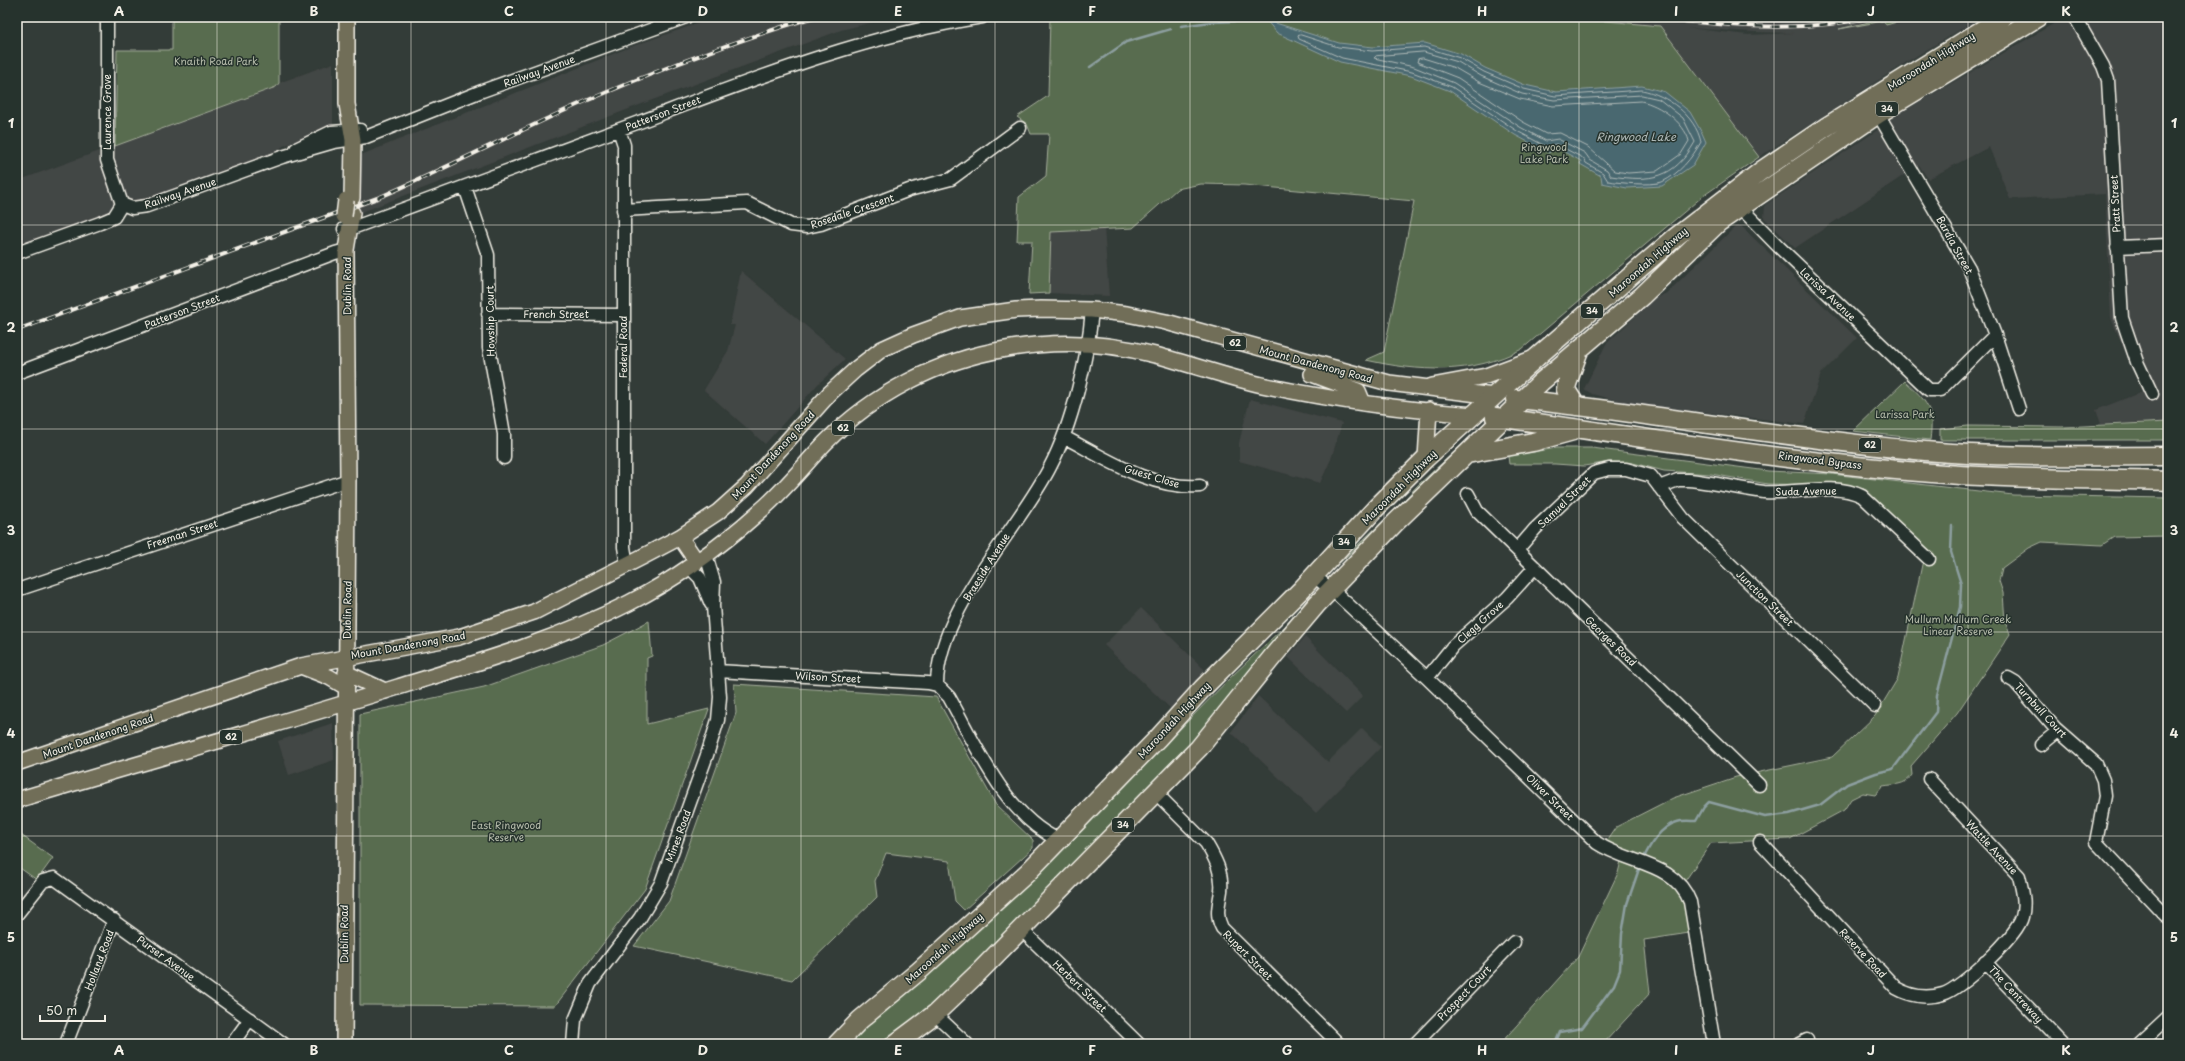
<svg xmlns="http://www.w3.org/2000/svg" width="2185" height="1061" font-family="'Playpen Sans',sans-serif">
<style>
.built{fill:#434645;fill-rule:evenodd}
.green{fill:#586c4f;stroke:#a6ae9c}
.water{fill:#496870;stroke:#8d9fa0}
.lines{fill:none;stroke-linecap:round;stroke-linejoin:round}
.shore{stroke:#b0bab8;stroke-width:1}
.stream{stroke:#8d9fa0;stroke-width:2.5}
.minor-casing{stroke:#f4f1e8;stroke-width:15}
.major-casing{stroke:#f4f1e8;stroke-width:18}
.highway-casing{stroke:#f4f1e8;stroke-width:21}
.minor{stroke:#26332d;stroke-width:12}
.major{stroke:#716e59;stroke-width:15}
.highway{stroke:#716e59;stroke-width:18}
.rail-casing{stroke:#f4f1e8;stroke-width:4}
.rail{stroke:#26332d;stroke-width:2.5;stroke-dasharray:8;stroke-linecap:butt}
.major-bridge-casing{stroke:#f4f1e8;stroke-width:18;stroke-linecap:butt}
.major-bridge{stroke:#716e59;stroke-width:15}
.grid{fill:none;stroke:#f4f1e8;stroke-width:1;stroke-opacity:0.55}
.labels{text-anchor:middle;stroke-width:3;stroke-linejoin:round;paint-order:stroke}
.shield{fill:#26332d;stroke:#b6b8b0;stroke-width:1}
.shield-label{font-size:9px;font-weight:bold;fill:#f4f1e8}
.park-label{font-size:10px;fill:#b6bcab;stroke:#26332d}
.street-label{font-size:10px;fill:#f4f1e8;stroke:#26332d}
.water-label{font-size:11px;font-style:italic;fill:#b0bab8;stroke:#26332d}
.neatline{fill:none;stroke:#f4f1e8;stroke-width:1.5}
.grid-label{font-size:13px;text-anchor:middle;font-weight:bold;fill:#f4f1e8}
</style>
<rect width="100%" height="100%" fill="#333c38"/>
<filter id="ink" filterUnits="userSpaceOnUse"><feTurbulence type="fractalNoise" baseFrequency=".025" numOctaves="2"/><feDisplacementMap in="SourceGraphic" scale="8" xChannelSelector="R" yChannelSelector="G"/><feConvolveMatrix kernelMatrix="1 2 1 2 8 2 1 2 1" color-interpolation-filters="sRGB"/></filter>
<g filter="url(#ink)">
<path class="built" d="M716 17H893L841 30 647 102 359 213 361 155 633 46Z
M1563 17H1890L1850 27 1884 21 1887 25 1915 17H1981L1910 60 1759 157 1660 26ZM1687 28 1755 32 1794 33 1748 35Z
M2065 17H2168V422L2101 424 2096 410 2142 392 2111 318 2105 194 2010 199 1989 147 1928 179 1919 165 1795 248 1764 218 1765 205 1876 131 1892 118Z
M333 63V127L283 146 274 155 17 248V181L276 87 279 83Z
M1736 226H1741L1857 338 1821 374 1804 424 1626 403 1592 394 1584 389 1606 344 1655 298 1667 293Z
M1104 228 1109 296 1049 293 1050 232Z
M741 271 845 359 818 384 765 444 704 390 728 351 735 325H730Z
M1250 399 1342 423 1331 459 1320 483 1239 461V443Z
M1141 608 1205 670 1171 709 1104 645Z
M1305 637 1363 696 1346 713 1288 657Z
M1258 696 1328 762 1362 728 1381 747 1316 813 1231 732Z
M333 723 334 760 289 775 278 741Z"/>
<path class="green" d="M172 17H279V83L276 87 115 146 117 50H172Z
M1050 17H1563L1660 26 1759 157 1703 196 1522 349C1472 375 1419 372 1366 360L1384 352 1414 201 1244 185 1201 184 1177 189 1133 228 1051 232 1049 293 1029 294 1032 241H1017L1019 197 1046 176 1049 134H1031L1027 124 1017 117 1048 96Z
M1890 17H1915L1886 25 1884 21 1839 29Z
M1905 381C1928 402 1934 409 1930 440L1853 431Z
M2168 422V440H1940V429L1968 426 2062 427Z
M1478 430 1396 511H1394L1418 485Z
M1557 448H1592L1768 471 1831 474 2013 495 2168 498V536L2114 537 2102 545 2042 542 2029 548 2002 568 1999 581 2003 593 2005 622 2010 634 1957 713 1911 766 1912 775C1905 786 1894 784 1883 786L1875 795 1863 793 1851 799 1844 810 1790 839 1711 843 1685 881 1671 868 1605 843 1616 827 1673 798 1736 777 1832 757 1875 716 1898 678 1923 560 1929 554 1864 489 1818 485 1768 484 1711 474 1664 471 1633 463 1610 462 1584 466 1555 464H1509L1508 456Z
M1386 518 1387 521 1337 565Z
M1311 595 1314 597 1207 728 1006 935 908 1027 886 1044H848L1060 852 1232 676 1285 626Z
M649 621 652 656 647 658V724L709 709 645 889 555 1006 360 1005V714L484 687 603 645Z
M734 684 936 697 996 805 1033 840V848L964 910 955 901 949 861 886 853 875 881 877 897 792 980 634 946 669 901 736 713Z
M21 835 53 858 37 880 17 866V840Z
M1621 861C1644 870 1675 875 1684 902 1688 911 1688 923 1689 933L1644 940 1650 993 1603 1044H1500L1578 957 1618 873Z"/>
<path class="water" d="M1266 20 1339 43 1373 47 1425 43 1461 54 1485 68 1525 85 1556 92 1642 86 1665 92 1690 112 1702 133 1706 142 1693 165 1662 186 1627 188 1602 183 1601 176 1580 164 1581 161 1555 147 1549 153 1515 135 1450 91 1411 76 1340 62 1277 33Z"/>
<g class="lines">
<path class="shore" d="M1301 35 1338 47 1372 51 1424 47 1460 58 1484 72 1524 89 1555 96 1642 90C1667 95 1695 115 1701 142 1692 158 1679 174 1662 182 1651 186 1620 183 1608 181L1603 173 1586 163 1583 158 1556 144 1547 147 1517 131 1452 87 1412 72 1342 58 1299 39 1298 36Z
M1424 52 1458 62 1481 76 1522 94 1554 100 1642 95 1659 99 1683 118 1695 142C1674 179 1651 182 1611 176L1607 170 1590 160 1585 153 1558 139 1546 141 1520 127 1454 83 1414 67 1374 58 1376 56Z
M1423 58 1455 68 1479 82 1520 99 1553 106 1641 101C1660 105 1684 122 1689 141L1681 154 1657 171 1628 173 1615 171 1588 147 1560 133 1546 134 1523 122 1458 78 1417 62 1418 59Z"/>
<path class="stream" d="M1181 26 1211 22 1266 20
M1090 67 1126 42 1171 29
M1643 860C1649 846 1661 826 1677 822 1682 820 1690 821 1696 821L1704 807 1709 802 1765 817 1789 814 1820 805 1847 784 1876 773 1893 769 1936 712 1937 695 1960 607 1961 584 1951 552 1952 526
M1555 1044 1560 1032 1582 1028 1614 985 1620 970 1622 934 1627 904 1640 866"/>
<defs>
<path id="minor" d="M107 17V160L122 204
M2075 17 2103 66 2108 80 2122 318 2137 362 2152 394
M1878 114 1969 268 1995 335 2019 409
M619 130 624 145V547L627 565
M296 149 331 132 360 130
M465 187 488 255 489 348 504 434V458
M1735 202 1779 247 1929 390H1940L1995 335
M122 204 132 208 147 206 282 157 334 142 366 137 482 91 686 17
M623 210 747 203 791 225 807 227 821 224 909 190 951 179 1020 128
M344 229 355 227C450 192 546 157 642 121 754 79 863 36 982 17
M2117 247 2168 245
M17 253 100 223 114 217 122 204
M488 314 623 315
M17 373 335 253 346 250
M1064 437C1105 458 1151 490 1200 486
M1659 487 1678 480H1688C1713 482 1739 489 1764 492 1795 494 1834 482 1862 496L1929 559
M1468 494 1477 511 1759 785
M1517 550 1535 529 1594 473 1609 469H1626L1651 476 1683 518 1875 706
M689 567 700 578 711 604
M1313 575 1340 597 1427 678 1597 843C1628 864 1675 862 1690 902L1714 1044
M17 590 348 480
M718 671 928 683 937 685
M1427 678 1453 646 1507 598 1535 567
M2008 678 2015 682 2055 728 2096 764 2103 780 2105 796 2096 842 2168 918
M2041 745 2058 731
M1155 792 1206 843C1215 858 1223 873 1221 891 1219 905 1215 915 1222 928L1339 1044
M1059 840C1006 817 976 745 949 697L937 685C937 610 1017 532 1050 467 1072 425 1088 358 1092 310
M1760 842 1896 988C1910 996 1927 999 1943 994 1961 989 2018 935 2022 917 2026 903 2022 889 2019 876L1929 779
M17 914 43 881 54 878 284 1044
M1021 929 1139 1044
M1985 962 2063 1044
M935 1014 967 1044
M66 1044 114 920
M232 1044 250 1019
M573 1044 575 1020 590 984 640 918 661 883 707 755 718 720 720 697 713 606 714 582 706 555
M1415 1044 1514 942
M1799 1044 1807 1040
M2139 1044 2168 1017"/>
<path id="major" d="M347 17V104L353 140 352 198
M1312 374 1358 391 1363 403
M1432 386 1486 376 1532 359
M1426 458 1429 410
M680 537 697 562
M301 666 329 677 346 687
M346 673 385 691
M17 763 301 666 459 637 534 612 644 556 680 537 718 512 747 486 830 393 856 369 882 349 913 335 960 318 1016 310 1041 309 1092 310 1127 314 1166 322 1389 383 1494 396
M17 800C144 762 272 726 398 687 477 663 556 640 629 603 676 579 720 547 759 512 784 491 803 466 825 443 873 394 938 360 1006 349 1056 340 1106 342 1155 355 1191 364 1226 377 1262 385 1332 400 1404 410 1475 415
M344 1044 348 480 346 250 352 213"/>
<path id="highway" d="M1516 399C1653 413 1788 439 1925 451 2005 458 2087 456 2168 456
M1575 404 1566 390 1567 384 1579 350
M1495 417C1644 437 1794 463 1944 474 2018 479 2093 479 2168 481
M1467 454 1533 442 1573 431
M837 1044 860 1020 919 971 1027 873 1158 738 1203 688 1301 590 1375 509 1426 458 1537 357 1677 236 1761 171 1826 127 2003 17
M895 1044 935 1014 978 973 1199 748 1274 655 1317 604 1396 522 1541 382 1642 296 1719 222 1878 114 2038 17"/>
</defs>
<use href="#minor" class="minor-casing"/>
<use href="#major" class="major-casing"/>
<use href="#highway" class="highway-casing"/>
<use href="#minor" class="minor"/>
<use href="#major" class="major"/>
<use href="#highway" class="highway"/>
<defs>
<path id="rail" d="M1644 17C1721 25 1797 34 1873 17
M17 330 380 197C450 167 517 131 586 101 660 69 737 40 814 17"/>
</defs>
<use href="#rail" class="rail-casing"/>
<use href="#rail" class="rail"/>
<defs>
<path id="major-bridge" d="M344 216 346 200"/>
</defs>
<use href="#major-bridge" class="major-bridge-casing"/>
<use href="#major-bridge" class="major-bridge"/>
</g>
</g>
<path class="grid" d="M217 17V1044M411 17V1044M606 17V1044M801 17V1044M995 17V1044M1190 17V1044M1384 17V1044M1579 17V1044M1774 17V1044M1968 17V1044M17 225H2168M17 429H2168M17 632H2168M17 836H2168"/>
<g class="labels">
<g class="shield">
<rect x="1876" y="102" width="22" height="14" rx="3"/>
<rect x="1581" y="304" width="22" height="14" rx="3"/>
<rect x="1224" y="336" width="22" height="14" rx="3"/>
<rect x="832" y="421" width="22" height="14" rx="3"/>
<rect x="1859" y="438" width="22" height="14" rx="3"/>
<rect x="1333" y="535" width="22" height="14" rx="3"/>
<rect x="220" y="730" width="22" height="14" rx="3"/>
<rect x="1112" y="818" width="22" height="14" rx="3"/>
</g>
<g class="shield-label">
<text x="1887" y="112">34</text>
<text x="1592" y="314">34</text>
<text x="1235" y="346">62</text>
<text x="843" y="431">62</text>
<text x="1870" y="448">62</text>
<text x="1344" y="545">34</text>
<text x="231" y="740">62</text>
<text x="1123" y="828">34</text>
</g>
<g class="park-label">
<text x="216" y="65">Knaith Road Park</text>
<text x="1544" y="151">Ringwood<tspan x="1544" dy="12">Lake Park</tspan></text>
<text x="1905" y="418">Larissa Park</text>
<text x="1958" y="623">Mullum Mullum Creek<tspan x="1958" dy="12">Linear Reserve</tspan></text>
<text x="506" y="829">East Ringwood<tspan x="506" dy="12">Reserve</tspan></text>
</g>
<g class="street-label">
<text transform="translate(1931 61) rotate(-32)" y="4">Maroondah Highway</text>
<text transform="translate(539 71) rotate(-20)" y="4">Railway Avenue</text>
<text transform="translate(107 112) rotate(-90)" y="4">Laurence Grove</text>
<text transform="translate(663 113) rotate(-21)" y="4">Patterson Street</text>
<text transform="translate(180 193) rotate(-19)" y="4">Railway Avenue</text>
<text transform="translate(2115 204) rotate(-93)" y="4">Pratt Street</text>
<text transform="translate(852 211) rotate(-19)" y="4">Rosedale Crescent</text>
<text transform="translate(1955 245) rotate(61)" y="4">Bardia Street</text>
<text transform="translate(1648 262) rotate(-41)" y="4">Maroondah Highway</text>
<text transform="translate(347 286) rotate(-90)" y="4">Dublin Road</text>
<text transform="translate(1828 294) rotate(43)" y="4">Larissa Avenue</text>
<text transform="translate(182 311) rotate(-21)" y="4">Patterson Street</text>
<text x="556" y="318">French Street</text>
<text transform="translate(490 321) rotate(-91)" y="4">Howship Court</text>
<text transform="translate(623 347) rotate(-90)" y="4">Federal Road</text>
<text transform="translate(1316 364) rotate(15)" y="4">Mount Dandenong Road</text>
<text transform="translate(773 455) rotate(-47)" y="4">Mount Dandenong Road</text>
<text transform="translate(1820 460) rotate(7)" y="4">Ringwood Bypass</text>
<text transform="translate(1152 476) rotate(17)" y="4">Guest Close</text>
<text transform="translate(1399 487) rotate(-45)" y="4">Maroondah Highway</text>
<text transform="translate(1806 491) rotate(-1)" y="4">Suda Avenue</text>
<text transform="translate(1564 502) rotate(-44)" y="4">Samuel Street</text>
<text transform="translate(182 534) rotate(-18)" y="4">Freeman Street</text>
<text transform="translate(986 567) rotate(-58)" y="4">Braeside Avenue</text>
<text transform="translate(1765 598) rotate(44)" y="4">Junction Street</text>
<text transform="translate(347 610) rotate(-89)" y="4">Dublin Road</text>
<text transform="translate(1480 622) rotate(-42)" y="4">Clegg Grove</text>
<text transform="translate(1611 641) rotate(44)" y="4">Georges Road</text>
<text transform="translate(408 645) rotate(-10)" y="4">Mount Dandenong Road</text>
<text transform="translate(828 677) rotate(3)" y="4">Wilson Street</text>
<text transform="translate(2041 710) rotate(47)" y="4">Turnbull Court</text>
<text transform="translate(1174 720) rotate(-47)" y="4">Maroondah Highway</text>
<text transform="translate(98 736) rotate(-19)" y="4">Mount Dandenong Road</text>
<text transform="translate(1550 797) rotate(44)" y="4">Oliver Street</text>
<text transform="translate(678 836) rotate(-70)" y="4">Mines Road</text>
<text transform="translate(1992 847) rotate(47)" y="4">Wattle Avenue</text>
<text transform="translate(344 934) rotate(-90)" y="4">Dublin Road</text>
<text transform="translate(944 948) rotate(-42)" y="4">Maroondah Highway</text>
<text transform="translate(1863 953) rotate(47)" y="4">Reserve Road</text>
<text transform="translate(1248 955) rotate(45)" y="4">Rupert Street</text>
<text transform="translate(166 958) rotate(36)" y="4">Purser Avenue</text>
<text transform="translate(99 960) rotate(-69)" y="4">Holland Road</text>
<text transform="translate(1080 986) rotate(44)" y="4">Herbert Street</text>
<text transform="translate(1464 993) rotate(-46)" y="4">Prospect Court</text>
<text transform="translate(2016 994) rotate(47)" y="4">The Centreway</text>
</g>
<g class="water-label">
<text x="1636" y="141">Ringwood Lake</text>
</g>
</g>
<rect width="2185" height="1061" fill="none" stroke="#26332d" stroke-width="44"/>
<path d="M40 1015v6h65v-6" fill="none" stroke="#f4f1e8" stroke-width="2"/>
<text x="46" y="1015" font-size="12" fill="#f4f1e8" stroke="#26332d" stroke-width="3" paint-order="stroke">50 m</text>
<rect x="22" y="22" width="2141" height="1017" class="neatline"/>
<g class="grid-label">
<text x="119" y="16">A</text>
<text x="314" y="16">B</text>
<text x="509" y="16">C</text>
<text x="703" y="16">D</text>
<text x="898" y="16">E</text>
<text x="1092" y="16">F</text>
<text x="1287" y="16">G</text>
<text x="1482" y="16">H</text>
<text x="1676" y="16">I</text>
<text x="1871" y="16">J</text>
<text x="2066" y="16">K</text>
<text x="11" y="128">1</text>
<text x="2174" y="128">1</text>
<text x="11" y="332">2</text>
<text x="2174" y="332">2</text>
<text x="11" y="535">3</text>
<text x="2174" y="535">3</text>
<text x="11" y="738">4</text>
<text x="2174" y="738">4</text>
<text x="11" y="942">5</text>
<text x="2174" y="942">5</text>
<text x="119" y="1055">A</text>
<text x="314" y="1055">B</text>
<text x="509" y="1055">C</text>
<text x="703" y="1055">D</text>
<text x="898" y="1055">E</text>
<text x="1092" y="1055">F</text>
<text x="1287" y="1055">G</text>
<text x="1482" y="1055">H</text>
<text x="1676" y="1055">I</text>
<text x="1871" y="1055">J</text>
<text x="2066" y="1055">K</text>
</g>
</svg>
